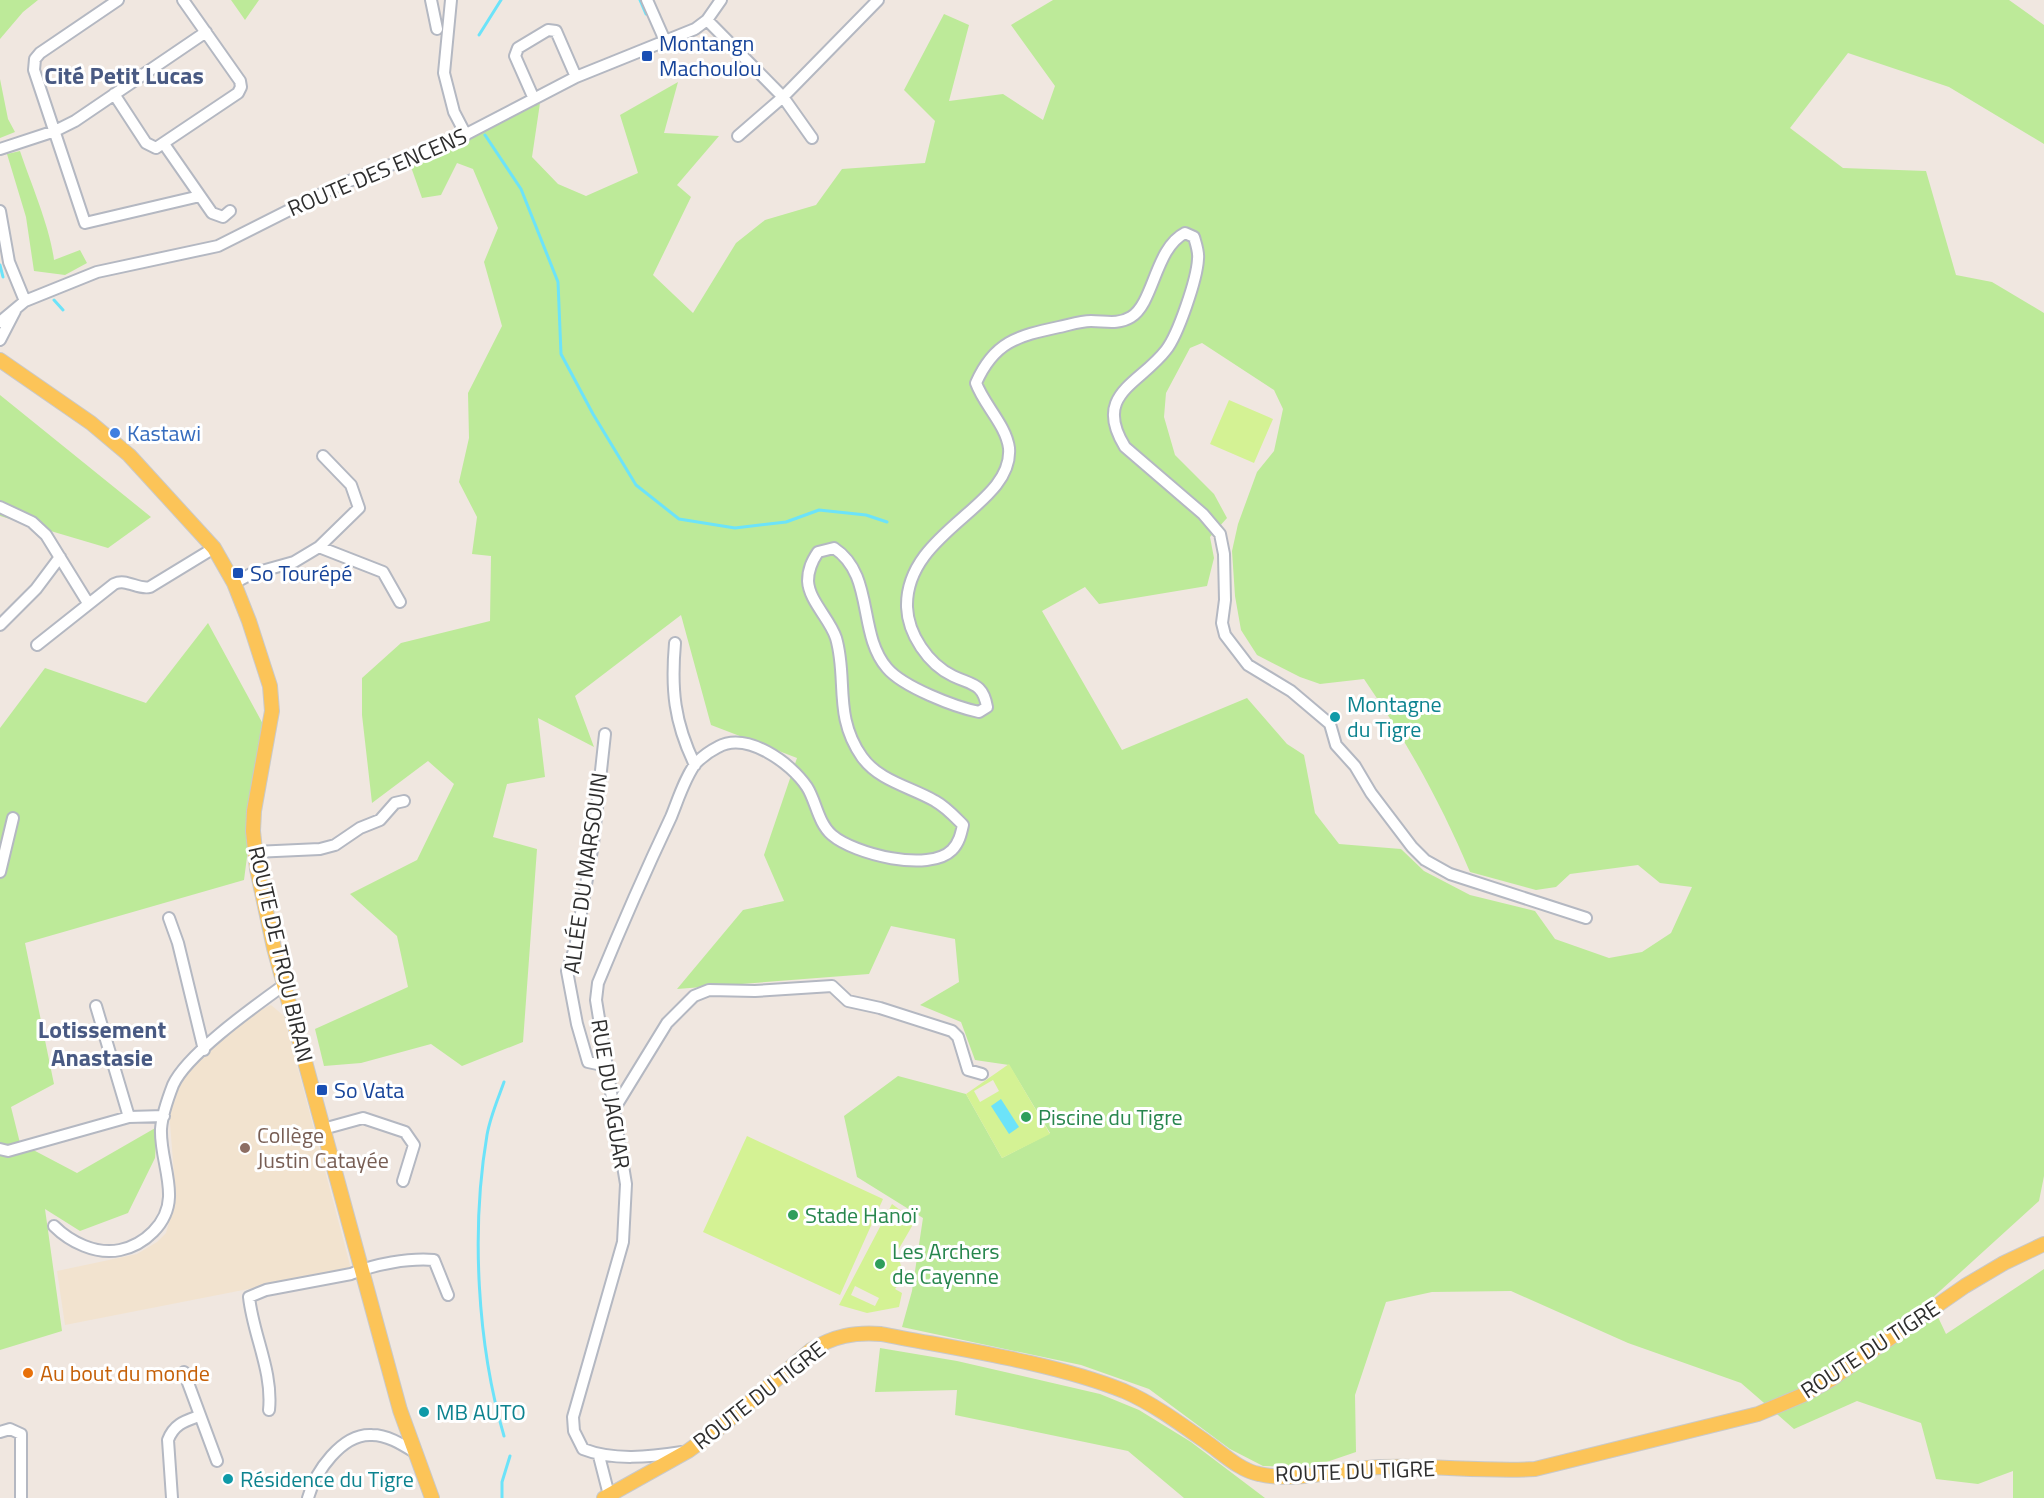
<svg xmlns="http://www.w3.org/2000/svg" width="2044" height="1498" font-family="'Titillium Web',sans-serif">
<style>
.education{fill:#f2e3cf}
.green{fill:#bdea99;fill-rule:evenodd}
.pitch{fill:#d4f294;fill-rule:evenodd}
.water{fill:#6ce3f9}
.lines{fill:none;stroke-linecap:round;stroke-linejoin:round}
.stream{stroke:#6ce3f9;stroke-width:3}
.minor-casing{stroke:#b4b8c2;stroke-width:14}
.major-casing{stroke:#c9c9c9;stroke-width:16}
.minor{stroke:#fff;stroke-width:10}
.major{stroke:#fcc458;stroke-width:14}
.transit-dot{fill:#1a4fb4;stroke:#fff;stroke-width:2}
.shop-dot{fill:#3f7fe0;stroke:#fff;stroke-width:2}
.culture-dot{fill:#0f9aa8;stroke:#fff;stroke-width:2}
.leisure-dot{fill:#2e9e5b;stroke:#fff;stroke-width:2}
.education-dot{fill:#8d6e63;stroke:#fff;stroke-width:2}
.food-dot{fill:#e8710a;stroke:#fff;stroke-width:2}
.labels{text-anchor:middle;stroke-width:6;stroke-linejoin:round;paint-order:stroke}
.transit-label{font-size:22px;fill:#164399;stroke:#fff;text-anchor:start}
.street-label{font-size:22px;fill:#2e2e2e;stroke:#fff}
.shop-label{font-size:22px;fill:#366cbe;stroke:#fff;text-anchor:start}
.culture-label{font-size:22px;fill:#0d838f;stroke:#fff;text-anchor:start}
.leisure-label{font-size:22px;fill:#27864d;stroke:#fff;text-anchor:start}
.education-label{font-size:22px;fill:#785e54;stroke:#fff;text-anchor:start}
.food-label{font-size:22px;fill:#c56008;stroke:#fff;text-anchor:start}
.neighbourhood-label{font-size:24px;font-weight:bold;fill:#495a83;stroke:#fff}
</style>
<rect width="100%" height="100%" fill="#f0e7e0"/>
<path class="education" d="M271 1005 284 1016 351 1269 65 1325 57 1271 137 1254 157 1242 166 1233 176 1199 169 1111 184 1074 252 1014Z"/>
<path class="green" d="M0 0H38L23 12 0 39Z
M231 0H259L245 20Z
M1053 0H2009L2044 25V144L1949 87 1848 53 1790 128 1843 168 1926 171 1956 275 1992 282 2044 313V1176L2039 1201 1930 1300 1946 1334 2044 1269V1498H2013V1471L1978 1484 1936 1479 1921 1423 1857 1401 1794 1429 1741 1383 1628 1343 1511 1291 1432 1292 1386 1302 1355 1395 1356 1452 1312 1467 1263 1466 1230 1449 1149 1389 1081 1365 902 1327 912 1291 923 1218 857 1177 844 1116 898 1076 966 1094 1002 1158 1050 1133 1009 1065 975 1060 961 1022 920 1005 959 982 955 939 891 926 869 974 677 989 743 910 784 901 764 855 797 758 711 725 681 615 575 696 594 747 538 718 545 777 507 784 493 837 537 849 523 1042 462 1066 431 1044 361 1063 324 1066 315 1029 408 987 397 936 350 894 417 860 454 784 428 761 372 803 362 715V678L401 643 490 621 491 556 472 554 477 517 459 482 469 438 468 393 502 326 484 262 498 228 473 169 457 163 441 195 422 198 411 167 540 103 532 157 558 184 586 196 638 173 620 115 678 82 664 133 719 136 677 185 691 197 653 275 693 313 736 243 765 220 816 205 842 169 925 163 935 121 904 90 944 14 969 25 949 101 1003 94 1043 120 1055 86 1011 25ZM1202 343 1274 390 1283 409 1274 451 1257 472 1238 524 1232 551 1235 596 1241 630 1257 655 1300 677 1320 684 1364 679C1406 740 1441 803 1470 872L1536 890 1556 887 1570 874 1638 865 1660 883 1692 887 1671 933 1642 952 1609 958 1555 939 1535 911 1470 895 1424 871 1401 849 1339 844 1315 813 1304 755 1287 744 1247 698 1122 750 1042 611 1085 587 1099 604 1207 586 1214 558 1210 537 1227 518 1214 494 1175 455 1164 417 1166 393 1190 348Z
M0 79 8 119 15 132 0 138Z
M20 151C31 184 50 227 54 260L80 250 87 263 65 275 34 271 26 217 7 154Z
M0 395 151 517 108 548 0 516Z
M208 623 264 726 244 880 25 943 54 1084 11 1107 20 1143 77 1173 157 1127 155 1158 128 1213 80 1231 45 1209 62 1331 0 1350V728L45 668 146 703Z
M880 1348 957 1361 1100 1394 1139 1410 1191 1442 1265 1498H1184L1128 1451 955 1415 957 1390 875 1392Z"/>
<path class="pitch" d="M1229 400 1273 419 1254 463 1210 444Z
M1009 1064 1050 1134 1002 1158 966 1094ZM993 1080 999 1091 980 1102 974 1091Z
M747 1136 883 1199 840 1295 703 1232Z
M892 1204 915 1221 897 1252C901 1267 907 1278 895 1289L902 1293 899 1307 867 1313 839 1305ZM855 1286 879 1298 875 1306 851 1295Z"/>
<path class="water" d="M1001 1099 1019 1127 1009 1134 991 1106Z"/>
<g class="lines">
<path class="stream" d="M640 0 646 14
M479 35 501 0
M485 135 521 189 558 282 561 354 593 414 636 485 679 519 735 528 786 522 819 510 866 515 887 522
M0 265 3 277
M54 300 63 310
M504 1082C498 1099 490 1117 487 1135 471 1229 477 1344 504 1436
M502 1498V1482L510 1456"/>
<defs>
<path id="minor" d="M118 0 40 53 35 59 34 70 85 223 200 196
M431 0 437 29
M451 0 444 73 454 112 466 135
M647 0 666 43
M707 20 783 97 812 138
M114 94 146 143 156 148 238 93 241 87 240 81 183 0
M534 99 515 56 518 48 548 30 556 31 576 77
M738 136 783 97 878 0
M164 144 212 213 223 217 230 211
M0 149 55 131 75 121 206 32
M0 211 9 262 25 301
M0 322 25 301 97 272 218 246 339 185 455 140 576 77 695 29 707 20 721 0
M0 340 15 311
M0 507 32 522 46 535 88 603
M319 547 359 508 351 485 323 456
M234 583 251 574 294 562 319 547 383 572 400 602
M0 625 36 589 60 557
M675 643C671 689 674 722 695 765
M37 645 114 584C127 578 137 590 150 587L214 548
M605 734 593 844 575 948 567 971 577 1024 588 1062 607 1066
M254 852 320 849 335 845 360 828 380 820 395 803 404 801
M0 872 13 818
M169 918 178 943 204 1050
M96 1006 129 1117
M613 1111 667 1023 694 996 709 990 755 991 832 986 848 1001 880 1008 952 1031 958 1037 968 1070 982 1074
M323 1129 363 1118 405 1132 414 1145 403 1181
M0 1149 8 1151 129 1117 164 1116
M54 1226C70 1242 96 1255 120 1250 144 1245 168 1224 169 1197 170 1175 160 1152 161 1129 162 1115 168 1098 173 1085 187 1054 255 1006 284 985
M184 1372 217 1461
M269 1410C273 1371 253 1335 249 1297L266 1290 351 1274C375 1264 408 1258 434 1260L448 1295
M0 1432 10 1429 21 1434V1498
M682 1452C650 1457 613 1461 583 1449L574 1431 573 1417 623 1242 626 1184 596 1000 598 983C621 927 645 872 671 817 678 800 685 777 696 763 702 757 710 751 718 747 747 731 791 763 807 787 816 801 818 823 832 835 854 854 929 873 952 850 959 843 961 834 963 825 954 816 946 807 935 801 911 787 879 781 862 757 833 716 848 679 836 638 830 619 809 601 808 581 808 569 812 561 818 552L834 548C875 575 857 633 887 668 903 687 955 707 979 712L987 707C983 683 972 685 953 676 928 664 908 634 907 607 905 531 1014 506 1009 448 1006 425 984 405 976 383 994 342 1017 336 1059 327 1069 325 1080 321 1091 321 1105 321 1118 325 1131 317 1154 303 1155 248 1185 233L1194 237C1196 244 1199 252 1198 259 1197 279 1178 335 1166 350 1140 384 1092 394 1125 447L1203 514 1220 534 1224 554 1225 600 1222 623 1225 635 1248 665 1291 691 1330 724 1336 745 1355 766 1371 793 1412 847 1425 860 1450 874 1586 918
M599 1456 609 1495
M172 1498 168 1440C174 1424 185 1421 199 1416
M308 1498C315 1472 342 1433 372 1435 388 1435 403 1445 416 1453"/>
<path id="major" d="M0 360 91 423 129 455 214 548 234 583 249 621 270 686 272 711 254 811 253 831 257 869 274 948 400 1410 432 1498
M604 1498 688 1451 717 1430 811 1350C834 1336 854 1332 881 1334 957 1349 1052 1362 1124 1391 1154 1404 1182 1425 1209 1444 1223 1454 1241 1471 1259 1474 1298 1483 1341 1468 1381 1467 1433 1465 1484 1472 1535 1469L1758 1414 1803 1395 1830 1380 1965 1286 2004 1263 2044 1244"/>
</defs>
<use href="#minor" class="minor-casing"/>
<use href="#major" class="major-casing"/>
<use href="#minor" class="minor"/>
<use href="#major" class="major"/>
</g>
<g class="transit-dot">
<rect x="641" y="50" width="12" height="12" rx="3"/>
<rect x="232" y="567" width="12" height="12" rx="3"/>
<rect x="316" y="1084" width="12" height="12" rx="3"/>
</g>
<circle class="shop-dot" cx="115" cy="433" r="6"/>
<g class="culture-dot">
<circle cx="1335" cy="717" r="6"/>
<circle cx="424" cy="1412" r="6"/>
<circle cx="228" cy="1479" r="6"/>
</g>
<g class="leisure-dot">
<circle cx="1026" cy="1117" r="6"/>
<circle cx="793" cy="1215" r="6"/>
<circle cx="880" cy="1264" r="6"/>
</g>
<circle class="education-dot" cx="245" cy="1148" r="6"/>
<circle class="food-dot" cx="28" cy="1373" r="6"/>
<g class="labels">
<g class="transit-label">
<text x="659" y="51">Montangn<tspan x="659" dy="25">Machoulou</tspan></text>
<text x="250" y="581">So Tourépé</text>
<text x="334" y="1098">So Vata</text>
</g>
<g class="street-label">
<text transform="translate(377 172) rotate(-23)" y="8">ROUTE DES ENCENS</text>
<text transform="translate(585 873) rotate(-82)" y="8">ALLÉE DU MARSOUIN</text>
<text transform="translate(281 954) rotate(77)" y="8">ROUTE DE TROU BIRAN</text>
<text transform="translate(611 1094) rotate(81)" y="8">RUE DU JAGUAR</text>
<text transform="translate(1870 1349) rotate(-33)" y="8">ROUTE DU TIGRE</text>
<text transform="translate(759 1395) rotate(-38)" y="8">ROUTE DU TIGRE</text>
<text transform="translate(1355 1471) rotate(-2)" y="8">ROUTE DU TIGRE</text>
</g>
<g class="shop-label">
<text x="127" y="441">Kastawi</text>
</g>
<g class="culture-label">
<text x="1347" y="712">Montagne<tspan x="1347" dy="25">du Tigre</tspan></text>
<text x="436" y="1420">MB AUTO</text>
<text x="240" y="1487">Résidence du Tigre</text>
</g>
<g class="leisure-label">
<text x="1038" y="1125">Piscine du Tigre</text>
<text x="805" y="1223">Stade Hanoï</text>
<text x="892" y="1259">Les Archers<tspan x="892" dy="25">de Cayenne</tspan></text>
</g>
<g class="education-label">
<text x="257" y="1143">Collège<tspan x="257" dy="25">Justin Catayée</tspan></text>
</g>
<g class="food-label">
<text x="40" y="1381">Au bout du monde</text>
</g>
<g class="neighbourhood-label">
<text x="124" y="84">Cité Petit Lucas</text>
<text x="102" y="1038">Lotissement<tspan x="102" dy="28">Anastasie</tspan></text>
</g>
</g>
</svg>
